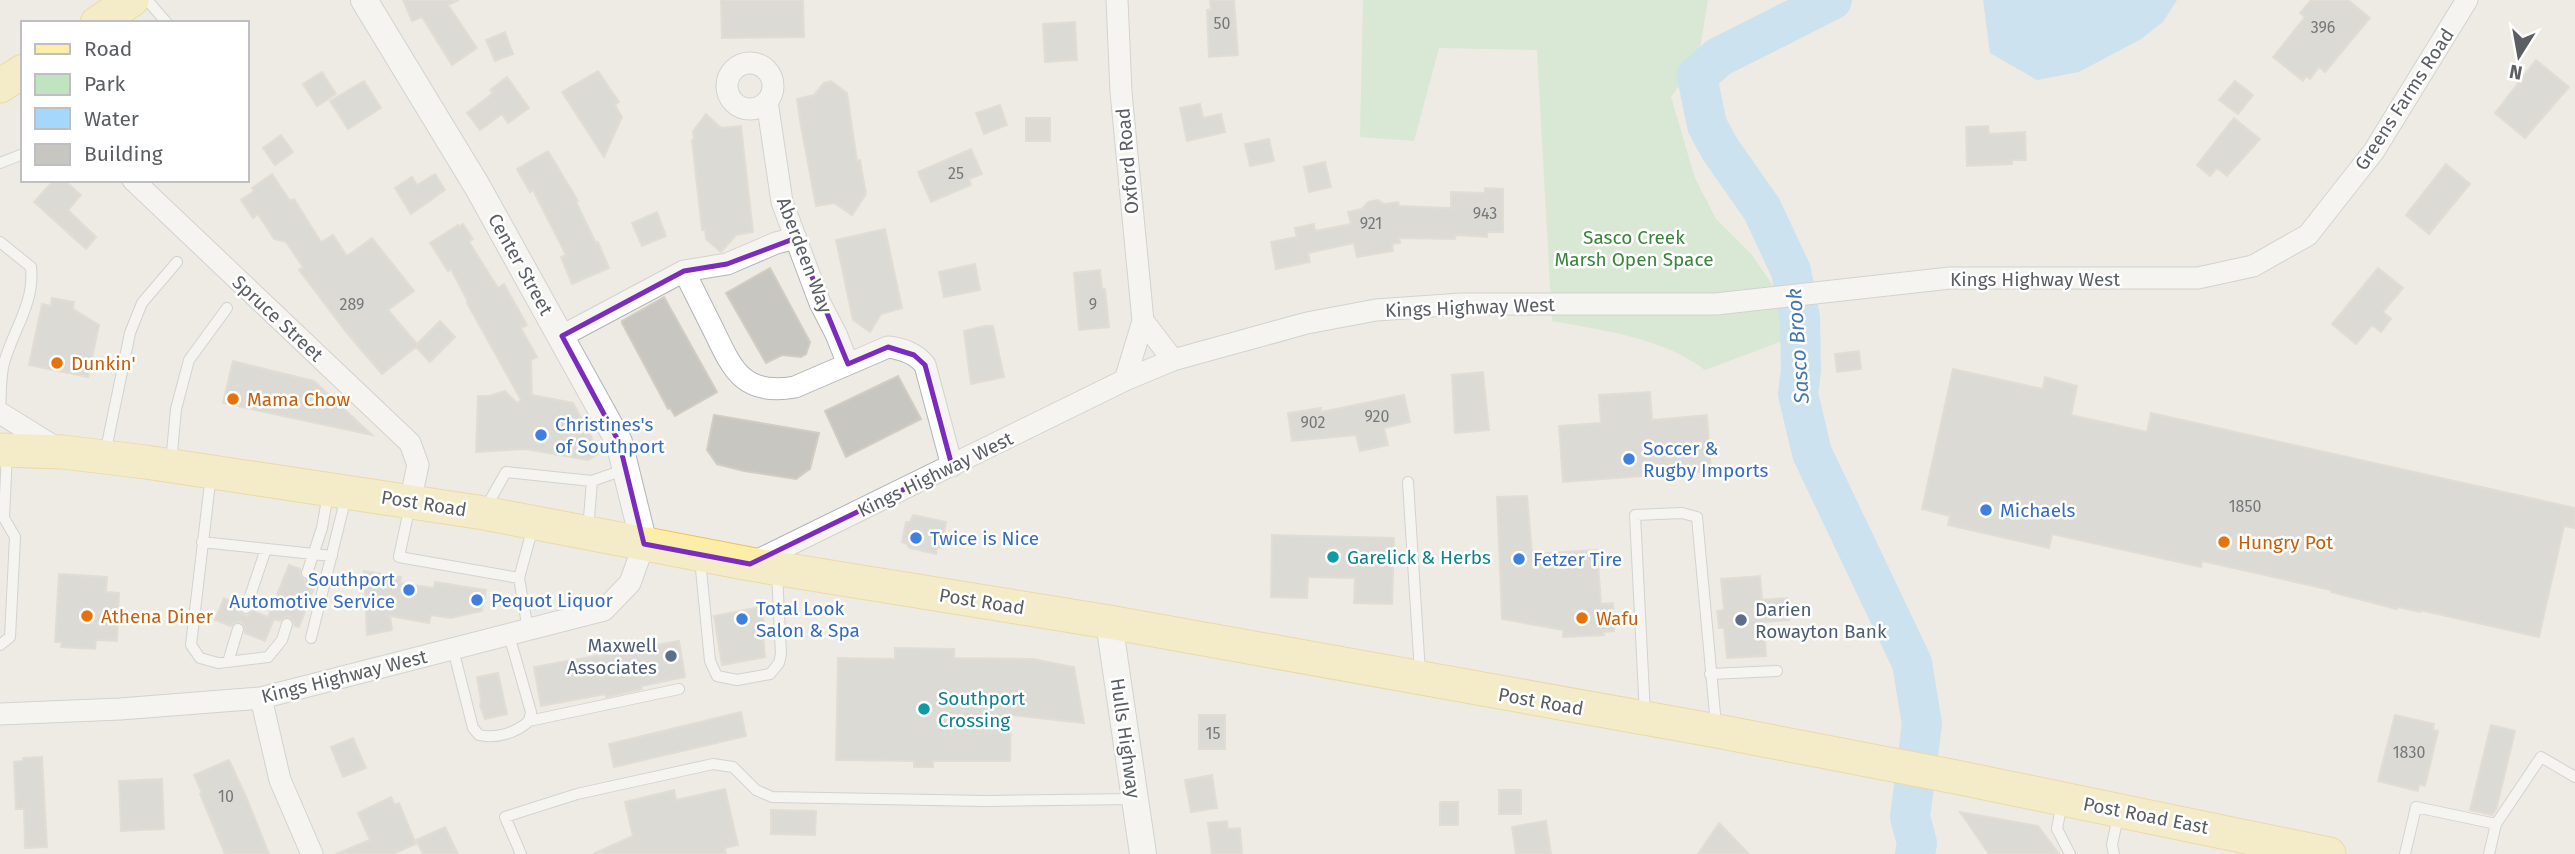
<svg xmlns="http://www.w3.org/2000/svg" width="2575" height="854" font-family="'Fira Sans',sans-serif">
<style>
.green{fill:#c0e4c0}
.water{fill:#a5d7fc}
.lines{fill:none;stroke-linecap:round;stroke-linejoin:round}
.river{stroke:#a5d7fc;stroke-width:40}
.building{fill:#c8c6c0;stroke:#d2cdc2;stroke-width:2}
.service-casing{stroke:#b1b4b8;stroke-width:12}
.minor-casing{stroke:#b1b4b8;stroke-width:23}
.tertiary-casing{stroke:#b1b4b8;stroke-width:28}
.primary-casing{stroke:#ecc35d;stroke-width:35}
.service{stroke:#fff;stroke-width:10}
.minor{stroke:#fff;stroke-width:21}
.tertiary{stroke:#fff;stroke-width:26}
.primary{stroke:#fceea9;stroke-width:33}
.marked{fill:none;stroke:#7b2cbf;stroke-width:5;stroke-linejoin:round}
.food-dot{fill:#e8710a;stroke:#fff;stroke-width:2.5}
.shop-dot{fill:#3f7fe0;stroke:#fff;stroke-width:2.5}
.culture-dot{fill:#0f9aa8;stroke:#fff;stroke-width:2.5}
.service-dot{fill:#5c6f8a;stroke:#fff;stroke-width:2.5}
.labels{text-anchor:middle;stroke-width:5;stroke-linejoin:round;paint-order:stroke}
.number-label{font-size:16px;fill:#76797a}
.street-label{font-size:19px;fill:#5b5f63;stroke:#fff}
.park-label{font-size:19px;fill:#38853b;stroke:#fff}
.food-label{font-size:19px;fill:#c56008;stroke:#fff;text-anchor:start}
.shop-label{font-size:19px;fill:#366cbe;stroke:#fff;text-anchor:start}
.culture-label{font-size:19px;fill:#0d838f;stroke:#fff;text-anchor:start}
.service-label{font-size:19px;fill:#4e5e75;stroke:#fff;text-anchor:start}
.water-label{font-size:21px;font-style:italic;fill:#4278ae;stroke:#fff}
</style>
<rect width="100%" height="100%" fill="#edebe3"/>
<path class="green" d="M1363 0H1708L1698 60 1671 97 1695 178 1716 219 1752 255 1772 284 1787 339 1705 370C1661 337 1605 331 1552 321L1537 50 1439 48 1414 141 1360 137Z"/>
<path class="water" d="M1983 0H2177L2163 22 2141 39 2079 72 2037 80 1990 53Z"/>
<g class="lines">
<path class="river" d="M1832 0 1719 57 1697 76 1707 125 1720 149 1762 209 1791 271 1800 318 1801 370 1798 394 1812 453 1912 663 1922 724 1910 817 1917 843 1915 854"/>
</g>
<path class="building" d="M403 0H459L448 5 477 48 452 65 422 17 412 21Z
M721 0H803L804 37 722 38Z
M1210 0H1234L1238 55 1209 57 1207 10 1211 9Z
M2311 0H2348L2370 18 2325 72 2319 67 2310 79 2306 76 2303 81 2273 57 2305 17 2300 13Z
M1075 22 1077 60 1045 62 1043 24Z
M505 32 513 54 495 61 486 40Z
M2536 60 2569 87 2525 138 2495 113Z
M598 71 619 102 615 105 622 117 604 157 562 92Z
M322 72 336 94 317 106 303 84Z
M507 77 529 108 508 123 502 114 480 130 467 113 493 93 490 90Z
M364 81 381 108 348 129 330 101Z
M831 81 847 93 857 161 860 160 866 194 852 215 834 203 816 206 801 126 797 99 814 95 824 83Z
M2235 81 2253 95 2238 114 2219 100Z
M1200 104 1203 118 1221 114 1225 132 1187 141 1180 108Z
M1000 105 1007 125 984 134 976 113Z
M706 114 721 128 741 126 753 232 736 235 721 252 706 239 705 230H702L692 140H694L693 131Z
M1026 118H1050V141H1026Z
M2234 118 2260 139 2227 176 2217 168 2210 176 2197 165Z
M1988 126 1989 134 2025 132 2026 160H2012V164L1967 166 1966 127Z
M281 135 293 152 275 165 263 148Z
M1269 139 1274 161 1250 166 1245 144Z
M971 149 982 174 969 179 971 185 931 202 918 172Z
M548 151 578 201 576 202 596 243 598 242 609 268 572 284 561 257 566 255 533 190 530 192 517 169Z
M1325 162 1331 187 1309 192 1304 167Z
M2446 164 2470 184 2429 234 2406 215Z
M272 174 290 201 294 199 321 242 333 235 347 256 372 238 414 291 388 310 417 344 440 321 455 337 430 362 416 347 382 374 347 333 299 270 303 267 286 242 274 239 258 214 253 218 241 200 254 191 252 188Z
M435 174 445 190 411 214 395 188 412 177 417 185Z
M54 180H64L81 195 68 210 96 237 86 249 34 202Z
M1485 188 1503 189V232H1487V237L1456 235 1455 239 1399 238 1400 243 1392 244 1393 251 1357 257 1354 243 1308 253 1310 262 1276 269 1271 242 1297 237 1295 228 1314 224 1315 231 1351 224 1348 212 1362 209 1368 202 1378 200 1384 204 1398 202 1399 206 1451 208V192L1485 193Z
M657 212 666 236 642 246 632 223Z
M463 224 473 239 469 242 498 288 504 284 527 325 521 328 537 357 531 360 532 395 573 403 600 453 588 460 525 449 476 452 478 396H489L505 391 517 403 521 400 467 303 468 302 451 269 448 271 430 243 458 225 459 227Z
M885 229 902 308 881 314 870 332 853 320 836 240Z
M975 264 980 290 944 297 939 272Z
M770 268 810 342 806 354 801 357 782 355 766 363 726 293Z
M2378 268 2403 288 2383 312 2391 319 2381 332 2372 325 2356 344 2332 324Z
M1100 270 1102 289H1105L1109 327 1079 330 1074 273Z
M664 297 717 392 675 416 670 408 668 409 622 323V321Z
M52 298 74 302 73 309 99 325 88 377 29 365 42 304 51 306Z
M985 326H993L1004 377 971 384 964 331Z
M1859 351 1861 369 1837 372 1835 354Z
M233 361 314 381 372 435 223 403Z
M1953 369 2043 389 2045 377 2077 386 2071 415 2147 432 2151 413 2575 508V528L2564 526 2539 637 2420 610V612L2398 607 2397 609 2331 592V590L2202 561 2201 567 2052 534 2049 548 1948 525 1950 516 1922 509Z
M1483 372 1489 430 1455 433 1452 375Z
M898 376 921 419 846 457 825 411Z
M1650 392 1652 420 1707 415 1711 471 1563 482 1559 426 1601 423 1599 395Z
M1404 395 1410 422 1384 428 1388 445 1360 451 1356 435 1292 441 1288 413 1321 408V412Z
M714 415 819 433 810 469 796 479 744 471 717 464 707 450Z
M1527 496 1532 554 1597 550 1601 604 1613 603 1614 631 1603 632 1604 635 1563 637V630L1502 619 1497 497Z
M913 515 946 522 941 548 937 547 936 554 909 548 907 544 902 542 906 522H910Z
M1272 535 1394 538 1392 604 1354 603 1355 578 1308 577 1307 598 1271 597Z
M289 565 300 569V575L304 580H309L314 575 318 577 299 627 295 626 294 622 290 617H285L280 621 274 619 265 641 245 633V627L241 622H236L231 626 215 620 224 598 239 605 238 610 243 615 248 616 253 611 268 617Z
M364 571 401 577 400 583 434 588 435 582 486 590 482 611 451 618 431 615 429 623 390 616 392 630 367 635Z
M59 574 107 577 106 592 119 593 117 641 96 640 95 649 61 647 62 642H55Z
M1760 576 1762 600 1787 598 1789 620 1764 622 1766 656 1727 658 1724 628H1719L1717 611 1724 610 1721 579Z
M761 607 766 634H763L765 657 722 665 714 616Z
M679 641 685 677 641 686 642 689 606 697 605 694 541 706 534 667Z
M895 648 954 649V658L1033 659 1074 667 1084 723 1011 715 1010 761H933V767H914V761L836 760 838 658 895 659Z
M498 673 507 714 485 719 480 706 481 701 477 677Z
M741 712 746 736 614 767 609 744Z
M1199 715H1225V749H1199Z
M2395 715 2434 724 2433 730 2438 731 2425 786 2419 784 2418 791 2378 781Z
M2491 725 2515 731 2496 810 2492 815 2470 810Z
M353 738 366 768 343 777 331 747Z
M42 757 47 847 25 848 24 809H16L14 762 23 761V758Z
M229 760 247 799 269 854H225L200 794 202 793 194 775Z
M1212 775 1217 808 1191 812 1185 780Z
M162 779 164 829 121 831 119 781Z
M725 789 738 845 725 848 726 854H593L633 836 625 802 674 790 676 800Z
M1499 790H1521V814H1499Z
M391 797 395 805 399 803 416 844 393 854H336L370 840 358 813Z
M1440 802H1458V825H1440Z
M771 810 816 811 815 835 771 834Z
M1960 812 2038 826 2059 854H1989Z
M1227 821 1228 829 1240 828 1242 854H1212L1208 823Z
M1546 821 1551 854H1516L1512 827Z
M1719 823 1749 854H1698Z
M445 827 458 854H423L416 840Z"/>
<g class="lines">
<defs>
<path id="service" d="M147 0 167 23
M0 163 23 154
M0 242 31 267C35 303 13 330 4 363 0 378 1 398 0 413
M105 454 130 333 142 303 177 262
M171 463 176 409 189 360 227 308
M211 474 191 645 200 658 218 663 268 657 282 640 287 624
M1408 482 1420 673
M410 505 399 557 519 578 528 630
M485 509 506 472 592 481 626 469
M588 530 592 481
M202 542 332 556
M700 559 710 661 717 676 737 680 770 674 779 663 781 654 777 574
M307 573 322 528 328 494
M519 578 533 527
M246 608 266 549
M311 638 346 497
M0 645 10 637 15 537 4 518 7 453
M453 649 473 728 479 735C496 739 516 733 529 721L531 712 509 635
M228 662 238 629
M1710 674 1777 671
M1645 715 1635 515 1682 513 1697 517 1716 725
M529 721 679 689
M2062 801 2057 829 2070 854
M521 854 505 817 577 794 713 764 733 767 756 790 772 797 985 801 1135 799
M2114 854 2112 845 2118 816
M2405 854 2416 807 2496 824
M2489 854 2496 824 2541 757 2575 777"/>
<path id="minor" d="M1117 0 1121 92 1143 321 1173 360
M727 86a23 23 0 1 1 46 0a23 23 0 1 1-46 0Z
M767 101 782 202 820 303 836 334 848 364
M133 180 410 443 418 465 410 502
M684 271C694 291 704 311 714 331 733 371 744 396 795 387L888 347C903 349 916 353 925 365L952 466
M562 336 684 271 727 264 776 243 796 238
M1125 380 1143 321
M0 413 58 449
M752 563 1125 380 1173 360 1307 323 1376 310 1461 304H1716L1950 278H2198L2253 266 2308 235 2374 151 2467 0
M261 698 280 780 312 854
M0 714 120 709 261 698 604 610 630 583 644 544"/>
<path id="tertiary" d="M364 0 477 186 619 442 644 544
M1109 622 1143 854"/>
<path id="primary" d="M97 23 132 0
M0 86 23 71
M0 450 63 452 146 462 484 513 750 564 1109 622 1717 731 1961 778 2329 854"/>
</defs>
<use href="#service" class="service-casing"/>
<use href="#minor" class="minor-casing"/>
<use href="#tertiary" class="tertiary-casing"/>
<use href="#primary" class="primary-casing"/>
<use href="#service" class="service"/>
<use href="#minor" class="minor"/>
<use href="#tertiary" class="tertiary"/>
<use href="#primary" class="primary"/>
</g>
<path d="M0 0H2575V854H0ZM796 238 848 364 888 347 914 355 925 365 952 466 750 564 644 544 619 442 562 336 684 271 727 264Z" fill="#edebe3" fill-opacity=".55" fill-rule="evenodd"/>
<path class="marked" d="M796 238 848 364 888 347 914 355 925 365 952 466 750 564 644 544 619 442 562 336 684 271 727 264Z"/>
<g class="food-dot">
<circle cx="57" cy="363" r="7"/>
<circle cx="233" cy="399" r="7"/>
<circle cx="2224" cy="542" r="7"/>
<circle cx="87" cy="616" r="7"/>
<circle cx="1582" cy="618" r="7"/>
</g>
<g class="shop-dot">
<circle cx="541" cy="435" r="7"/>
<circle cx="1629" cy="459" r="7"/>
<circle cx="1986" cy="510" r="7"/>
<circle cx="916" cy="538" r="7"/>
<circle cx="1519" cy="559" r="7"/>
<circle cx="409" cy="590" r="7"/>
<circle cx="477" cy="600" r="7"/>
<circle cx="742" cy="619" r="7"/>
</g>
<g class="culture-dot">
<circle cx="1333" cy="557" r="7"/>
<circle cx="924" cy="709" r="7"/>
</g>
<g class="service-dot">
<circle cx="1741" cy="620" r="7"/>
<circle cx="671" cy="656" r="7"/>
</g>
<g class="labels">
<g class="number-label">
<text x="1222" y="29">50</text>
<text x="2323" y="33">396</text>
<text x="956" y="179">25</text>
<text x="1485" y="219">943</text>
<text x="1371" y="229">921</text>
<text x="352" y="310">289</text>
<text x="1093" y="310">9</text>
<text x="1377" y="422">920</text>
<text x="1313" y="428">902</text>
<text x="2245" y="512">1850</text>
<text x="1213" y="739">15</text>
<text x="2409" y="758">1830</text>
<text x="226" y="802">10</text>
</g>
<g class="street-label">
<text transform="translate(2404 99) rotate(-57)" y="7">Greens Farms Road</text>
<text transform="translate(1127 161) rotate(-95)" y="7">Oxford Road</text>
<text transform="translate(805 255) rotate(69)" y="7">Aberdeen Way</text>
<text transform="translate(521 264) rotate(61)" y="7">Center Street</text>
<text x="2035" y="286">Kings Highway West</text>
<text transform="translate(1470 307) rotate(-2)" y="7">Kings Highway West</text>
<text transform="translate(278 318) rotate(43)" y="7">Spruce Street</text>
<text transform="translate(935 474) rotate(-26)" y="7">Kings Highway West</text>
<text transform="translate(424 503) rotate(9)" y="7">Post Road</text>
<text transform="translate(982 601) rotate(9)" y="7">Post Road</text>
<text transform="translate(344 676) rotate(-14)" y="7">Kings Highway West</text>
<text transform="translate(1541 701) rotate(10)" y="7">Post Road</text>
<text transform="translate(1126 738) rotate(82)" y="7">Hulls Highway</text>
<text transform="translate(2146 815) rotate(11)" y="7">Post Road East</text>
</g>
<g class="park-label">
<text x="1634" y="244">Sasco Creek<tspan x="1634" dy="22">Marsh Open Space</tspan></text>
</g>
<g class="food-label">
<text x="71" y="370">Dunkin'</text>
<text x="247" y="406">Mama Chow</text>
<text x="2238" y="549">Hungry Pot</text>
<text x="101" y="623">Athena Diner</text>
<text x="1596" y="625">Wafu</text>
</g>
<g class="shop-label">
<text x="555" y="431">Christines's<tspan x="555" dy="22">of Southport</tspan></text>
<text x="1643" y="455">Soccer &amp;<tspan x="1643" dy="22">Rugby Imports</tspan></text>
<text x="2000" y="517">Michaels</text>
<text x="930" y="545">Twice is Nice</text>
<text x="1533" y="566">Fetzer Tire</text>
<text x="395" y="586" text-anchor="end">Southport<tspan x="395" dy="22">Automotive Service</tspan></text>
<text x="491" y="607">Pequot Liquor</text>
<text x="756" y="615">Total Look<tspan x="756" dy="22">Salon &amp; Spa</tspan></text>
</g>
<g class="culture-label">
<text x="1347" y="564">Garelick &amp; Herbs</text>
<text x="938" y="705">Southport<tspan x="938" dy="22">Crossing</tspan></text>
</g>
<g class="service-label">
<text x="1755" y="616">Darien<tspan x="1755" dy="22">Rowayton Bank</tspan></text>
<text x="657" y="652" text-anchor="end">Maxwell<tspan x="657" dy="22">Associates</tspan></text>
</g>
<g class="water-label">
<text transform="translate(1798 346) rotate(-94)" y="7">Sasco Brook</text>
</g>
</g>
<rect x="21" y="21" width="228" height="161" fill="#ffffff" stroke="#bdbfc1" stroke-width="2"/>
<rect x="35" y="44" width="35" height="10" fill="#fceea9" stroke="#bdbfc1" stroke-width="2"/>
<text x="84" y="56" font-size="21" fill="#5b5f63">Road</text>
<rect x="35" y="74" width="35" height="21" fill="#c0e4c0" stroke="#bdbfc1" stroke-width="2"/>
<text x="84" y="91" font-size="21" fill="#5b5f63">Park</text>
<rect x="35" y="108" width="35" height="21" fill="#a5d7fc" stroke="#bdbfc1" stroke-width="2"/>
<text x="84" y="126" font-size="21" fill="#5b5f63">Water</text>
<rect x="35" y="144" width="35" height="21" fill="#c8c6c0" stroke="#bdbfc1" stroke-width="2"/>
<text x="84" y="161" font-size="21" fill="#5b5f63">Building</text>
<g transform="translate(2519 56) rotate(191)" stroke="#ffffff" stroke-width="5" paint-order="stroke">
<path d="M0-5L12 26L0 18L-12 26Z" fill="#5b5f63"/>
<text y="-10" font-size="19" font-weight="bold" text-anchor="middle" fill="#5b5f63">N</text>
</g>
</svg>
